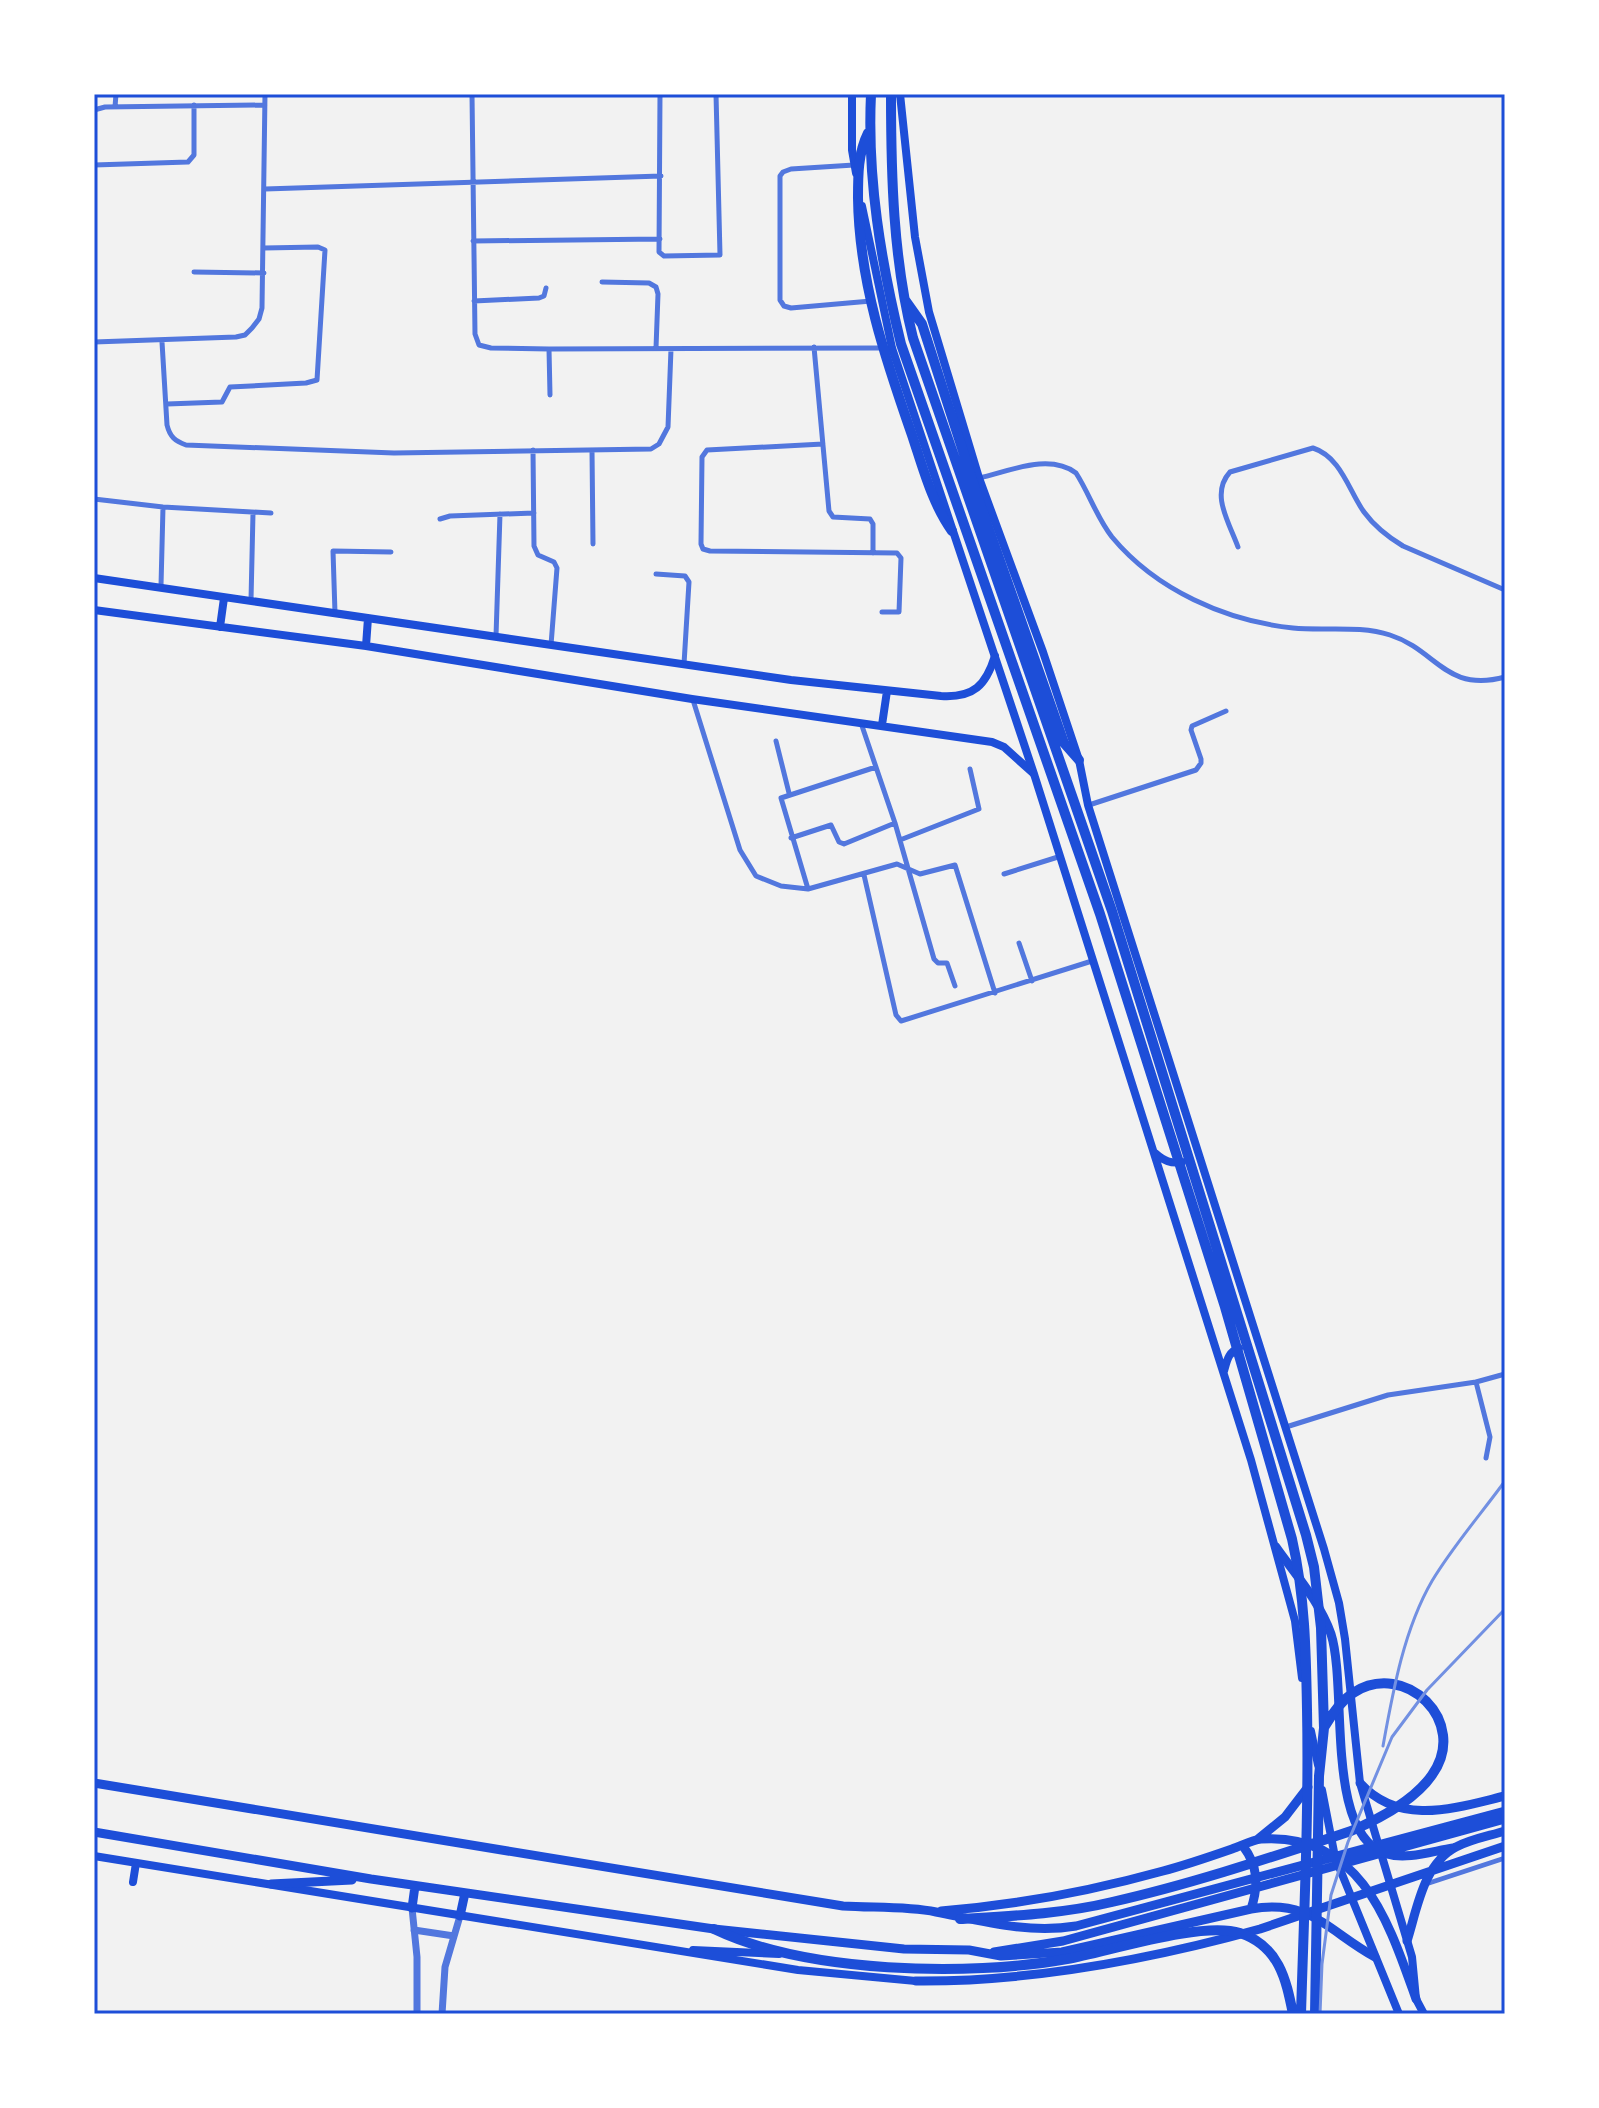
<svg xmlns="http://www.w3.org/2000/svg" width="1599" height="2108" font-family="'Sofia Sans Condensed',sans-serif">
<style>
.lines{fill:none;stroke-linecap:round;stroke-linejoin:round}
.minor{stroke:#5277de;stroke-width:5}
.tertiary{stroke:#5277de;stroke-width:7}
.secondary{stroke:#1d4ed8;stroke-width:8}
.primary{stroke:#1d4ed8;stroke-width:8}
.trunk{stroke:#1d4ed8;stroke-width:9}
.motorway{stroke:#1d4ed8;stroke-width:10}
.rail{stroke:#7290e2;stroke-width:3}
.neatline{fill:none;stroke:#1d4ed8;stroke-width:3}
</style>
<rect width="100%" height="100%" fill="#f2f2f2"/>
<g class="lines">
<path class="minor" d="M472 94 475 334 479 345 491 348 549 349 882 348
M660 94 659 252 664 256 720 255 716 94
M115 107 116 94
M94 110 105 107 265 105
M94 165 188 162 194 155V105
M854 165 791 169 783 172 780 176V300L784 306 791 308 871 301
M265 189 661 176
M473 241 660 239
M194 272 264 273
M602 282 649 283 656 287 658 294 656 348
M474 301 539 298 544 296 546 288
M94 342 236 337 245 335 252 328 259 319 262 308 265 94
M162 342 167 425C170 437 175 441 186 445L394 453 651 449 659 444 668 427 671 349
M814 347 829 511 833 517 870 519 873 524V553
M549 349 550 395
M167 404 222 402 230 387 306 383 317 380 325 250 318 247 264 248
M823 444 707 450 702 457 701 544 703 549 710 551 897 553 901 558 899 612H882
M533 450 534 546 538 555 554 562 557 568 551 645
M592 450 593 544
M979 478C1010 471 1049 453 1076 473 1089 493 1097 518 1112 537 1156 590 1226 621 1293 628 1325 631 1360 625 1390 635 1437 650 1445 693 1505 677
M94 499 163 507 271 513
M440 519 450 516 534 513
M1238 547C1229 522 1210 494 1230 472L1313 448C1341 457 1349 491 1364 512 1375 527 1388 537 1403 546L1505 590
M656 574 685 576 689 582 684 664
M161 586 163 507
M251 600 253 513
M335 613 333 551 391 552
M496 636 500 514
M693 700 740 850 756 876 781 886 808 889 897 864 920 874 955 865 995 993
M861 723 895 823 934 959 938 963H947L955 986
M776 741 789 793
M1089 805 1196 770 1201 763V759L1191 730 1192 726 1226 711
M791 838 831 825 839 842 844 844 895 823
M900 840 979 809 970 769
M1004 874 1058 857
M864 875 896 1015 901 1021 1092 961
M808 889 781 798 876 767
M1019 943 1032 981
M1476 1382 1505 1374
M1286 1427 1388 1395 1476 1382 1490 1437 1486 1458
M1426 1884 1505 1858"/>
<path class="tertiary" d="M412 1908 417 1957V2014
M414 1930 454 1936
M442 2014 445 1967 460 1916"/>
<path class="secondary" d="M94 578 791 680 941 696C974 698 986 685 995 656
M94 610 366 646 692 699 992 742 1004 747 1033 773
M220 627 224 598
M366 646 368 618
M882 725 887 691
M94 1856 798 1970 916 1981
M133 1882 136 1863
M693 1950 779 1954"/>
<path class="primary" d="M852 94V150L856 173
M900 94 915 237 929 312 979 478 1043 652 1079 760 1088 805 1324 1549 1339 1603 1345 1639 1360 1783 1412 1957 1416 1999 1424 2014
M862 206 892 348 1034 774 1251 1460 1295 1621 1302 1678
M1155 1153C1164 1161 1171 1164 1182 1162
M1224 1371C1227 1361 1228 1352 1239 1348
M1311 1731 1318 1765
M1322 1790 1335 1857 1399 2014"/>
<path class="trunk" d="M1276 1547C1295 1574 1320 1602 1331 1634 1348 1687 1324 1836 1387 1854 1407 1860 1433 1851 1453 1848
M94 1783 843 1906C873 1908 906 1906 936 1912 982 1921 1028 1934 1076 1926L1505 1811
M1360 1783C1400 1827 1455 1808 1505 1796
M94 1832 371 1879 714 1929 904 1949 969 1950 1001 1956 1062 1952 1251 1909C1310 1898 1329 1932 1375 1957
M1258 1839 1285 1817 1308 1787
M1243 1846C1258 1866 1259 1885 1251 1909
M271 1884 352 1880
M412 1908 415 1886
M941 1911C1016 1905 1091 1891 1163 1871 1186 1865 1209 1857 1232 1849 1241 1846 1252 1840 1261 1839 1361 1832 1389 1923 1416 1999
M460 1916 465 1893
M1407 1941C1417 1910 1423 1864 1456 1847 1471 1839 1489 1836 1505 1831
M994 1952 1063 1941 1505 1819
M916 1981C1032 1982 1148 1960 1260 1929L1505 1846"/>
<path class="motorway" d="M871 94C867 179 881 262 901 344L1100 914 1225 1307 1292 1539C1305 1596 1306 1652 1307 1709 1309 1811 1304 1912 1301 2014
M891 94C891 175 893 259 913 338L1112 911 1306 1535 1314 1567 1321 1628 1324 1728 1319 1776 1315 2014
M868 133C858 153 858 175 858 198 859 281 885 358 912 435 923 468 932 503 952 531
M905 300 922 324 980 504 1064 743 1079 760
M960 1919C1011 1916 1062 1914 1112 1902 1192 1884 1272 1857 1351 1831 1379 1819 1414 1801 1432 1775 1470 1722 1405 1659 1353 1693 1341 1701 1332 1714 1325 1726
M714 1929C806 1973 968 1977 1067 1959 1110 1951 1202 1921 1240 1933 1279 1946 1286 1979 1293 2014"/>
<path class="rail" d="M1383 1746C1393 1691 1404 1629 1432 1581 1453 1546 1481 1514 1505 1481
M1320 2014 1322 1964 1331 1895 1348 1842 1392 1737 1427 1690 1505 1609"/>
</g>
<rect width="1599" height="2108" fill="none" stroke="#ffffff" stroke-width="192"/>
<rect x="96" y="96" width="1407" height="1916" class="neatline"/>
</svg>
